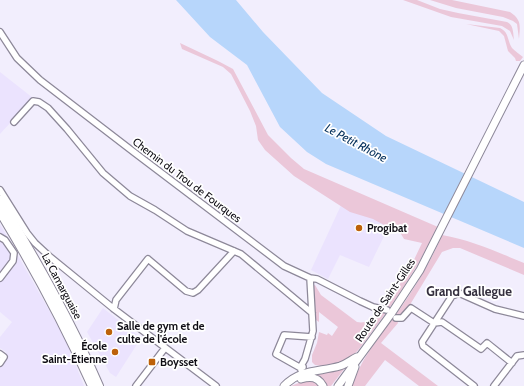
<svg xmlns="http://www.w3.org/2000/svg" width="524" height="386" font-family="Cabin,sans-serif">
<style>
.built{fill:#ebe3fe}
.green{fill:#ebc7d9}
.water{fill:#b7d6fb}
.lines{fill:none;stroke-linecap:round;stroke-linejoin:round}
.minor-casing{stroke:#8d8899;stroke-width:8}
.major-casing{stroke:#8d8899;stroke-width:9}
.highway-casing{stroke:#8d8899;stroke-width:10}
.minor{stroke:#fff;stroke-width:5.5}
.major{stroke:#fff;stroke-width:7}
.highway{stroke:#fff;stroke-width:8}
.poi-dot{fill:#bd6109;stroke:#fff;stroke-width:1.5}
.labels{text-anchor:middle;stroke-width:3.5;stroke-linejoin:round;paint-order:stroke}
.street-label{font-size:11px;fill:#100e15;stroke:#fff}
.poi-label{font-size:11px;font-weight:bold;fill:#100e15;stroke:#fff;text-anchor:start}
.water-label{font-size:12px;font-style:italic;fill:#012d59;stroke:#fff}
.quarter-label{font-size:13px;font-weight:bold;fill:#35303f;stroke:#fff}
</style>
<rect width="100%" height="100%" fill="#f2eefd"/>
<path class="built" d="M0 72 33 98 0 134Z
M343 201 389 226 369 267 340 255 328 279 311 270Z
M0 224 66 340 84 386H0V362L6 352 0 348V337L12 322 0 312Z
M103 308 141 338 116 377 110 373 87 332Z"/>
<path class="green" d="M403 0H417L440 9 458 13 507 22C514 25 513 34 514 40L510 31 502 26 451 17Z
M430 0H452L510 12C522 20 520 26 519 39L517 24 513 21 503 17 456 8Z
M466 24 500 28C509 32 507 40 512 48 515 51 519 54 523 57L520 61H516L515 58 508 51 504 36 499 31Z
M180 43 218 61 233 69 268 135 291 158 304 169 438 227C419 265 397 299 371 333 364 342 357 354 347 360 337 366 326 367 315 365L312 362V355L317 343 322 345 317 343 319 332 327 335 328 333 332 336 338 327 319 312V322L316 320 312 286 315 285 321 295 357 322C371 325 374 312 388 309L387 305 411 266 422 243 404 239 401 234 373 219 350 212 294 176 265 150 258 140 256 126 250 111 231 74 223 67 182 49Z
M442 235C471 240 497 252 524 263V275L460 248H453L442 252 408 308 397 320 398 323 381 343 438 386H419L385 360 365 386H352C363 353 387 328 406 300 420 279 433 257 442 235Z
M345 368 331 386H325L314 374Z
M303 381H314L320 386H291Z"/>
<path class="water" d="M176 0H236L263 32 322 93 386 136 524 202V248L326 164 307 152 280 127 247 65 210 37Z"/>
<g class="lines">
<defs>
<path id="minor" d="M0 32 17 58 40 80 135 153 284 266 310 278 317 279 360 301 373 307 387 310
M14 122 33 101 39 102 48 108 67 129 103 173 130 196 155 210 187 231 241 254 312 313
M0 190 27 233 35 243 49 256 114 309 216 386
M0 237 5 240 14 253 13 261 0 278
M114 309 116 300 148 259 186 291 193 293 198 290 234 251
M396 318H402L411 308 434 323 442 322 481 349 487 343 512 363
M0 354 4 357 0 363
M303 367H299L276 354 284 335 312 337
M306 376 301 370V366L305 359 313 331 310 278
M136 386 165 348
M474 386 423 346 422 342 452 296 459 293 495 309 524 316
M494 386 517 356 524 355"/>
<path id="major" d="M301 379C311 376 318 377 323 386
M284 386C300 369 319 372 340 366 346 364 351 360 357 357
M338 386 391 314 420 270 524 65
M348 386 355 367"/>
<path id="highway" d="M0 200C36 260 71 321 99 386
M0 212C34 268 65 326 92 386"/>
</defs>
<use href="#minor" class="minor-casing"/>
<use href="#major" class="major-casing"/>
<use href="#highway" class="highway-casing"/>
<use href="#minor" class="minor"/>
<use href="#major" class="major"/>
<use href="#highway" class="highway"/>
</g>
<g class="poi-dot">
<circle cx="359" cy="228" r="4"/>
<circle cx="109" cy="332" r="4"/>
<circle cx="115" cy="352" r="4"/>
<rect x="148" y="358" width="8" height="8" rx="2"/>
</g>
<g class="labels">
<g class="street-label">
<text transform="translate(187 180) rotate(37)" y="4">Chemin du Trou de Fourques</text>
<text transform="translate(62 286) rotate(62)" y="4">La Camarguaise</text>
<text transform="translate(385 300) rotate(-56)" y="4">Route de Saint-Gilles</text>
</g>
<g class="poi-label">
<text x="367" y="232">Progibat</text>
<text x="117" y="330">Salle de gym et de<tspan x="117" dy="13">culte de l'école</tspan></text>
<text x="107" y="350" text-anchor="end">École<tspan x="107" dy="13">Saint-Étienne</tspan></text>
<text x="160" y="366">Boysset</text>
</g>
<g class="water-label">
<text transform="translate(356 143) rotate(28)" y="4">Le Petit Rhône</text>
</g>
<g class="quarter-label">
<text x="469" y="296">Grand Gallegue</text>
</g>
</g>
</svg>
